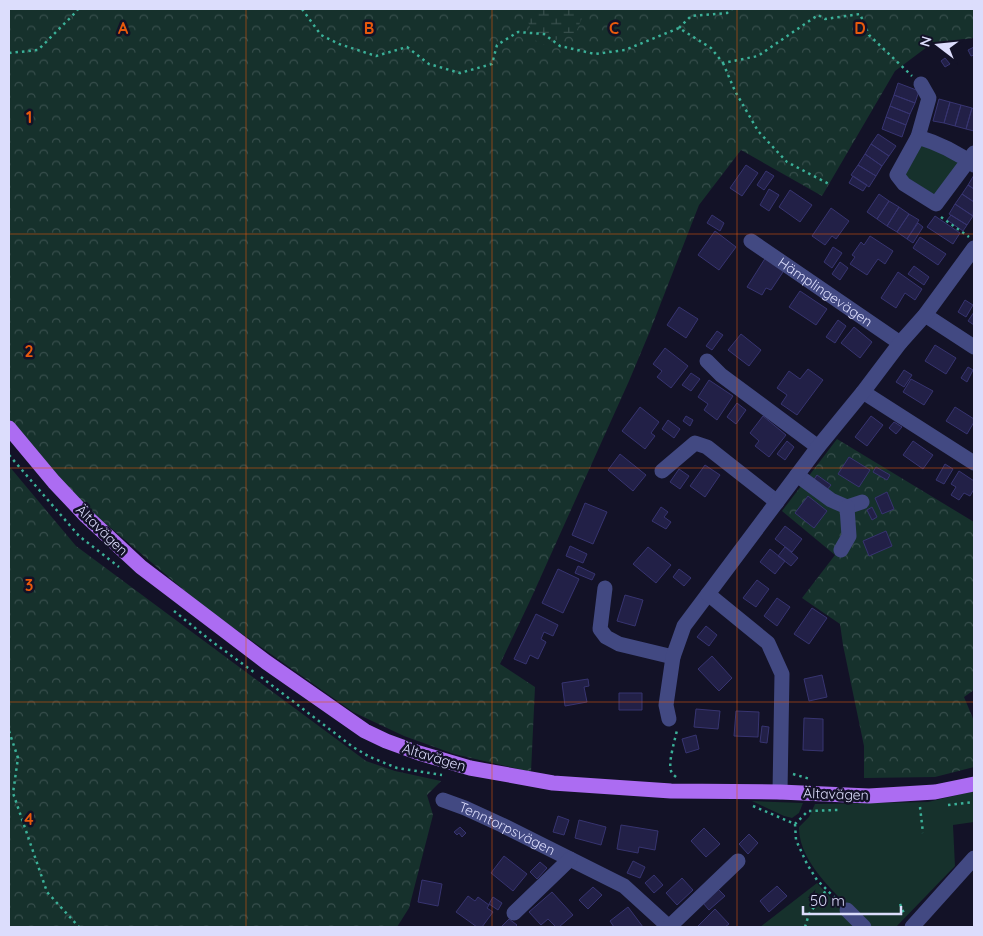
<svg xmlns="http://www.w3.org/2000/svg" width="983" height="936" font-family="Quicksand,sans-serif">
<style>
.green{fill:#16312c}
.forest{fill:url(#forest-crowns)}
.wetland{fill:url(#wetland-marsh)}
.building{fill:#222047;stroke:#373470}
.lines{fill:none;stroke-linecap:round;stroke-linejoin:round}
.path{stroke:#3bb098;stroke-width:2.5;stroke-dasharray:2.5 4;stroke-linecap:butt}
.minor{stroke:#424982;stroke-width:15}
.major{stroke:#ac6cf2;stroke-width:15}
.grid{fill:none;stroke:#e8590c;stroke-width:1;stroke-opacity:0.55}
.labels{text-anchor:middle;stroke-width:5;stroke-linejoin:round;paint-order:stroke}
.street-label{font-size:14px;fill:#dcddfc;stroke:#131227}
.grid-label{font-size:16px;text-anchor:middle;font-weight:bold;fill:#e8590c;stroke:#131227;stroke-width:5;stroke-linejoin:round;paint-order:stroke}
</style>
<defs>
<pattern id="forest-crowns" width="20" height="18" patternUnits="userSpaceOnUse" patternTransform="scale(1.25)"><rect width="20" height="18" fill="#16312c"/><path d="M2 6a3 3 0 1 1 6 0M12 15a3 3 0 1 1 6 0" fill="none" stroke="#374e4c"/></pattern>
<pattern id="wetland-marsh" width="20" height="14" patternUnits="userSpaceOnUse" patternTransform="scale(1.25)"><rect width="20" height="14" fill="#16312c"/><path d="M1 5h8M5 5V1M11 12h8M15 12V8" fill="none" stroke="#374e4c"/></pattern>
</defs>
<rect width="100%" height="100%" fill="#131227"/>
<path class="green" d="M921 144 960 162 938 197 903 175Z
M974 791V822L953 825 955 866 896 927H870C845 902 798 865 799 827L809 817 815 804 928 802Z
M752 801 803 803 799 813 792 818 784 816Z
M817 883 858 927H760Z"/>
<path class="forest" d="M9 9H974V38L931 44 895 71 822 196 741 150 699 205 650 331 629 381 529 603 500 664 535 687 531 772 454 754 404 736 353 712 204 607 79 501 13 427 9 419Z
M837 439 974 522V690L964 697 974 721V767L935 777 864 778V746L843 645 840 624 802 598 835 555 782 511Z
M9 466 76 546 366 761 395 771 441 781 427 795 433 815 409 908 397 927H9Z"/>
<path class="wetland" d="M523 9H586L576 32 538 47Z"/>
<path class="building" d="M974 47V55L971 56 968 50Z
M945 58 950 64 945 67 941 61Z
M898 83 919 91 915 103 894 95Z
M894 95 915 103 910 114 890 106Z
M939 99 950 102 944 123 933 121Z
M950 102 961 105 955 126 944 123Z
M961 105 972 108 966 129 955 126Z
M890 106 910 114 906 125 886 117Z
M972 108 974 109V131L966 129Z
M886 117 906 125 902 137 882 129Z
M878 134 896 146 889 156 871 144Z
M871 144 889 156 882 166 865 154Z
M865 154 882 166 876 176 858 165Z
M746 165 758 173 742 196 730 188Z
M858 165 876 176 869 187 851 175Z
M766 171 774 176 764 190 757 185Z
M974 175V189L968 185Z
M853 176 867 185 863 191 849 183Z
M968 185 974 189V202L962 194Z
M769 189 779 195 769 211 760 205Z
M790 190 812 205 800 222 779 207Z
M879 194 889 201 877 219 867 212Z
M962 194 974 202 973 216 955 204Z
M889 201 899 207 887 226 877 219Z
M955 204 973 216 967 225 949 214Z
M899 207 909 214 897 232 887 226Z
M831 208 849 221 836 239 832 236 825 245 812 236Z
M909 214 919 220 907 239 897 232Z
M712 215 724 223 720 231 707 223Z
M951 215 967 225 963 231 947 220Z
M935 216 960 233 953 244 927 227Z
M918 223 923 227 913 243 907 239Z
M715 231 736 247 719 270 698 255Z
M870 236 893 251 885 264 878 259 867 275 850 264 855 257 852 255 861 242 864 245Z
M920 237 946 254 938 265 913 248Z
M833 247 842 253 832 268 824 262Z
M766 257 785 269 771 290 766 288 762 295 747 287Z
M840 262 848 268 840 280 832 274Z
M914 266 929 277 924 285 908 274Z
M898 272 922 289 915 300 905 293 896 308 881 298Z
M800 291 827 309 816 325 789 307Z
M965 300 973 305 966 317 958 312Z
M679 307 698 319 686 338 667 325Z
M974 312V325L968 321Z
M838 320 846 326 835 343 826 337Z
M854 327 872 342 860 358 841 343Z
M717 331 723 335 712 350 706 346Z
M741 334 761 350 749 366 728 350Z
M935 345 956 358 946 374 925 361Z
M665 348 688 366 671 388 657 377 662 371 653 364Z
M968 367 973 370 967 382 961 378Z
M808 369 823 380 797 415 781 404 787 395 777 388 789 371 800 379Z
M904 370 912 375 904 387 896 382Z
M691 373 700 379 691 391 682 385Z
M911 379 933 391 924 405 903 392Z
M709 380 733 396 717 420 704 410 708 404 698 397Z
M737 403 746 410 736 424 727 417Z
M640 407 659 422 651 433 655 436 645 449 622 431Z
M955 407 974 419V422L967 434 946 421Z
M686 416 693 420 690 426 683 421Z
M763 416 786 435 769 457 755 446 759 441 750 433Z
M871 416 883 425 867 446 855 437Z
M668 420 680 429 674 438 662 429Z
M894 422 902 427 896 434 889 428Z
M787 441 794 447 785 460 777 454Z
M913 441 933 455 923 469 903 455Z
M620 454 646 475 633 491 608 470Z
M849 457 870 470 859 487 838 474Z
M945 464 953 469 944 484 936 480Z
M705 465 720 475 705 497 690 486Z
M876 467 890 475 887 480 873 472Z
M679 469 689 476 680 489 670 482Z
M959 471 974 481V489L970 496 964 493 959 500 951 495 956 487 951 484Z
M817 475 831 485 826 491 813 481Z
M887 492 894 509 882 514 875 498Z
M808 496 827 511 814 528 795 513Z
M585 503 607 512 593 544 572 535Z
M661 507 668 512 664 517 671 522 666 529 652 521Z
M872 507 877 517 872 520 867 510Z
M785 526 802 539 792 552 775 539Z
M886 531 892 546 869 556 863 541Z
M570 546 587 554 583 563 566 556Z
M648 547 671 565 656 583 633 564Z
M785 547 798 558 791 566 778 556Z
M770 549 785 561 775 574 760 562Z
M578 566 595 574 592 580 575 573Z
M558 569 579 579 563 613 542 603Z
M679 569 691 578 684 586 673 577Z
M757 580 769 589 756 607 743 598Z
M625 595 643 600 635 626 617 621Z
M777 598 790 607 777 626 764 616Z
M812 608 827 618 809 644 794 634Z
M536 614 558 625 553 636 544 632 541 639 546 642 538 659 530 655 526 664 514 659Z
M706 626 717 635 709 646 697 637Z
M712 656 732 678 719 691 698 669Z
M822 675 827 697 809 701 804 679Z
M588 679 589 686 584 687 587 702 565 706 562 683Z
M619 693H642V710H619Z
M696 709 720 711 718 729 694 727Z
M736 711 759 712 758 737 734 736Z
M804 718 823 719V751L803 750Z
M762 726 769 727 767 743 760 742Z
M696 735 699 749 686 753 682 739Z
M558 816 569 820 564 835 553 832Z
M579 820 606 827 601 845 575 838Z
M621 825 658 831 655 850 639 847 638 853 617 849Z
M460 827 466 833 462 837 459 833 457 835 454 832Z
M704 828 720 844 706 857 691 841Z
M749 834 758 843 748 854 739 844Z
M504 856 527 874 513 891 491 873Z
M633 861 645 867 640 878 627 873Z
M540 862 547 868 537 879 530 872Z
M654 875 663 885 654 893 645 883Z
M682 878 693 890 677 905 666 893Z
M422 880 442 884 438 906 418 902Z
M777 886 787 896 769 912 760 901Z
M593 887 602 895 588 909 579 900Z
M718 889 725 896 709 910 703 903Z
M552 892 573 915 559 927H556L548 919 541 925 529 912Z
M468 896 475 901 478 897 489 905 487 908 493 912 482 927H477L456 912Z
M493 897 502 903 498 910 489 904Z
M628 907 643 927H614L610 921Z
M715 909 729 924 725 927H697Z
M509 919 517 925 515 927H501Z"/>
<g class="lines">
<path class="path" d="M302 9 321 35 339 44 376 56 407 47 429 64 460 73 492 64 497 45 518 32 544 34 560 46 595 54 625 50 679 28 711 48 723 63 758 56 818 15 825 19 860 14 869 35 912 76
M679 28 691 16 727 13 732 9
M9 53 38 50 76 12 78 9
M723 63 735 91 758 131 787 162 829 184
M941 217 969 237
M9 455 79 536 119 567
M174 611 210 640 255 673
M261 677 353 747 370 757 397 768 442 775
M9 731 18 758 13 793 47 892 79 927
M793 774 810 779
M676 777C674 775 672 774 671 771 668 762 675 740 677 730
M948 805 974 802
M753 806 795 824 808 811 838 810
M920 807 923 833
M795 824 796 840 807 864 817 880 839 902
M900 904 905 916
M805 927 809 914 827 889"/>
<g class="minor">
<path d="M918 137 929 98 921 84"/>
<path d="M974 153 936 204 904 184 897 175 918 137C938 143 958 153 974 165"/>
<path id="s1" d="M751 241 900 343"/>
<path d="M925 315 974 347"/>
<path d="M707 361 721 375 818 447"/>
<path d="M863 392 974 463"/>
<path d="M662 471 695 443 707 447 777 502"/>
<path d="M797 475 831 500 847 507 862 502"/>
<path d="M841 550 849 536 847 507"/>
<path d="M605 588 600 629 606 637 619 644 673 657"/>
<path d="M669 719 666 705 673 657 684 626 708 594"/>
<path d="M780 792 782 674 768 643 708 594 818 447 863 392 900 343 925 315 974 248"/>
<path id="s2" d="M443 800 465 808 502 825 624 886 669 927"/>
<path d="M847 910 864 927"/>
<path d="M514 913 570 859"/>
<path d="M669 927 738 861"/>
<path d="M912 927 974 858"/>
</g>
<path class="major" d="M9 428 54 482 86 516 141 567 266 662 365 731 386 741 419 753 470 768 553 783 671 791 780 792 869 796 935 792 974 784"/>
</g>
<path class="grid" d="M246 9V927M492 9V927M737 9V927M9 234H974M9 468H974M9 702H974"/>
<g class="labels">
<g class="street-label">
<text dy="5" stroke="none"><textPath href="#s1" startOffset="90">Hämplingevägen</textPath></text>
<text transform="translate(102 530) rotate(44)" y="5">Ältavägen</text>
<text transform="translate(434 757) rotate(17)" y="5">Ältavägen</text>
<text transform="translate(836 794) rotate(2)" y="5">Ältavägen</text>
<text dy="5" stroke="none"><textPath href="#s2" startOffset="70">Tenntorpsvägen</textPath></text>
</g>
</g>
<g class="grid-label">
<text x="123" y="34">A</text>
<text x="369" y="34">B</text>
<text x="614" y="34">C</text>
<text x="860" y="34">D</text>
<text x="29" y="123">1</text>
<text x="29" y="357">2</text>
<text x="29" y="591">3</text>
<text x="29" y="825">4</text>
</g>
<rect width="983" height="936" fill="none" stroke="#dcddfc" stroke-width="20"/>
<g transform="translate(938 45) rotate(286)" stroke="#131227" stroke-width="4" paint-order="stroke">
<path d="M0-4L9 19L0 12L-9 19Z" fill="#dcddfc"/>
<text y="-8" font-size="14" font-weight="bold" text-anchor="middle" fill="#dcddfc">N</text>
</g>
<path d="M803 906v8h98v-8" fill="none" stroke="#dcddfc" stroke-width="2.5"/>
<text x="810" y="906" font-size="15" fill="#dcddfc" stroke="#131227" stroke-width="4" paint-order="stroke">50 m</text>
</svg>
